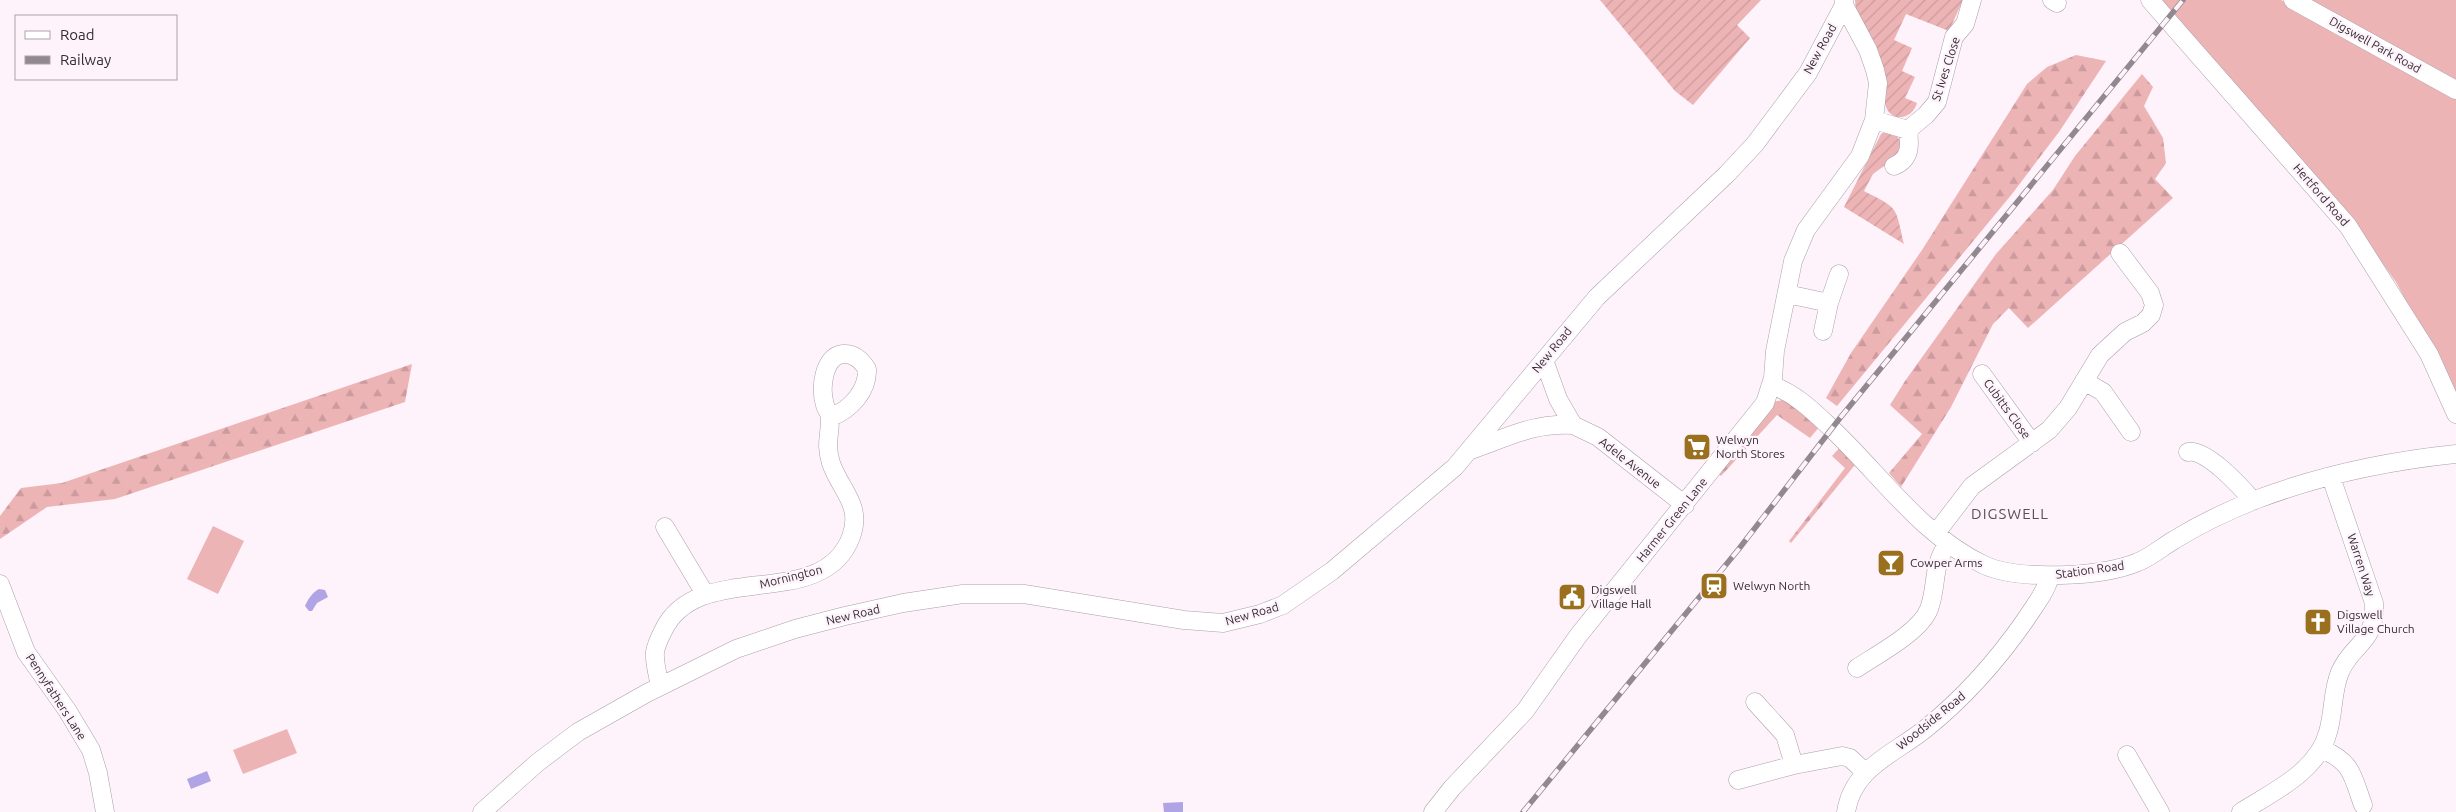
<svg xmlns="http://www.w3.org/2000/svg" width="2456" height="812" font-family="Ubuntu,sans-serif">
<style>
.grass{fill:#edb4b6}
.forest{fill:url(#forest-firs)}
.garden{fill:url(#garden-furrows)}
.water{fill:#b1a4e5}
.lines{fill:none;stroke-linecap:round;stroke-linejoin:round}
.minor-casing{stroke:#aa9fa7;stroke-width:19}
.minor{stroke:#fff;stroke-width:18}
.rail-casing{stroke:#91898f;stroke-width:5.5}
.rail{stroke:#fef2fb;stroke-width:4;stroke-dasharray:11;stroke-linecap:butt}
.labels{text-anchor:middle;stroke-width:4.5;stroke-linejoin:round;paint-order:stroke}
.street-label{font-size:12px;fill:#312d30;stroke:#fef2fb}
.poi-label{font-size:12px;fill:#312d30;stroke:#fef2fb;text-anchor:start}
.quarter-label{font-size:15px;letter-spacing:1px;fill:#5a5057;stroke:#fef2fb}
</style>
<defs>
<pattern id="forest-firs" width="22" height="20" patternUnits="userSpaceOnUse" patternTransform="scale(1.25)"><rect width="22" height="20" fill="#edb4b6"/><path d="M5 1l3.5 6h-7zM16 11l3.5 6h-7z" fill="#cc9b9d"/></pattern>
<pattern id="garden-furrows" width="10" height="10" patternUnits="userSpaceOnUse" patternTransform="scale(1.25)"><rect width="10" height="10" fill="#edb4b6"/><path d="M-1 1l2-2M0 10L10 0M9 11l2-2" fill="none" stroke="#cc9b9d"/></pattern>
</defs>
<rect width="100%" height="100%" fill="#fef2fb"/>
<path class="grass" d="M2160 0H2281L2456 96V395L2396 282 2351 220Z
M2304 0H2456V82Z
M213 526 244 541 218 594 187 579Z
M287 729 297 753 243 774 233 750Z"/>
<path class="forest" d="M2076 55 2106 61 2059 132 2012 194 1837 406 1826 398 1851 353 1922 250 2027 84 2047 67Z
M2142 74 2153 87 2144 106 2163 138 2166 163 2155 179 2173 198 2028 328 2009 308 1993 324 1951 407 1901 487 1889 473 1922 434 1890 405 1905 381 1996 254 2053 190 2075 156Z
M412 364 405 402 115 499 47 507 0 539V516L21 488 62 483Z
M1787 399 1820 426 1810 438 1777 415 1721 476 1717 472 1773 402Z
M1842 445 1859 460 1791 543 1789 541 1845 468 1832 456Z"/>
<path class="garden" d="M1600 0H1761L1737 25 1750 38 1693 105 1675 91Z
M1855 0H1963L1949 31 1906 14 1894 40 1912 48 1902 71 1915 77 1905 98 1917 103C1913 118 1893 124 1886 107 1883 101 1887 88 1885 80 1883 67 1874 53 1868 41 1863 28 1855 14 1855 0Z
M1886 131 1896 134 1901 143 1900 154 1873 174 1864 191C1899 209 1895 205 1904 244L1844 207 1881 134Z"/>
<path class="water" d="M319 589 325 590 328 597 317 603 312 611H309L305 606C308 599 312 593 319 589Z
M207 771 211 781 191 789 187 779Z
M1183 802V812H1164L1163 803Z"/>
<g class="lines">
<defs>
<path id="minor" d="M2052 0 2057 3
M2150 0 2348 226 2429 354 2456 414
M2293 0 2456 90
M1874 120 1908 130
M1894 166C1911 159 1910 145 1908 130L1926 115 1937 102 1954 37 1965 24 1972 0
M1787 294 1829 303
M1823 331 1829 303 1839 274
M1544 360 1558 399 1573 425 1598 437 1685 505
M1982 374 2032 443
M2084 381 2103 392 2131 432
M1771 385C1795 393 1813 411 1831 428 1880 474 1922 536 1984 565 2019 581 2103 577 2138 562 2151 557 2162 547 2174 540 2200 524 2227 511 2255 500 2318 476 2388 461 2456 454
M1471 450C1509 437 1532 423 1573 425
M2188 452C2206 448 2242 488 2253 501
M665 527 705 594
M1936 533 1972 486 2049 430 2068 408 2100 355 2125 332 2143 323 2151 315 2154 305 2150 293 2120 253
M0 584 26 652 67 710 91 750 98 773 105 812
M1857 668C1878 654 1920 632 1929 609 1938 584 1931 568 1948 543
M660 686C658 676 654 662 655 652 656 645 660 637 663 631 698 557 822 614 851 537 863 505 840 490 831 463 825 443 830 437 830 419 831 414 826 410 825 405 820 389 823 356 843 354 855 353 862 361 867 369 868 391 850 410 831 417
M1755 702 1785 735 1794 765
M2322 749C2353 763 2352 775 2363 805
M2127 755 2160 812
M1738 780 1794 765 1842 756 1850 758 1865 772
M482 812 537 763 578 732 647 693 736 649 795 629 845 616 903 603 963 594H1024L1184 620 1223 623 1260 614 1283 605 1332 571 1455 467 1597 297 1727 174 1755 144 1808 73 1844 5
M1433 812 1452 788 1525 711 1578 636 1765 403 1773 378 1775 351 1793 261 1806 230 1860 156 1874 120 1878 83 1875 70 1868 50 1844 5V0
M1846 812C1853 768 1892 755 1924 730 1964 698 1997 661 2026 619 2035 605 2046 592 2050 576
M2241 812C2273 792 2318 771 2328 732 2334 712 2332 691 2340 672 2353 642 2376 644 2374 603L2331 477"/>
</defs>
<use href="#minor" class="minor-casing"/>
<use href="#minor" class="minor"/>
<defs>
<path id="rail" d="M1523 812 1738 550 1840 418 2183 0"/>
</defs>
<use href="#rail" class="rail-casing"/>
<use href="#rail" class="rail"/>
</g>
<defs>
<symbol id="supermarket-square" viewBox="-11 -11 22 22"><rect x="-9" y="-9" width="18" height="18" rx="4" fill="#9a701e" stroke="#fef2fb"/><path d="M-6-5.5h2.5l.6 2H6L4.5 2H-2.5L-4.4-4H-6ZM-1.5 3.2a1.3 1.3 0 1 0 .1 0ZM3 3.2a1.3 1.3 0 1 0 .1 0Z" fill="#fff"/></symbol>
<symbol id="bar-square" viewBox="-11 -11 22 22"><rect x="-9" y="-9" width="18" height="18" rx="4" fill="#9a701e" stroke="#fef2fb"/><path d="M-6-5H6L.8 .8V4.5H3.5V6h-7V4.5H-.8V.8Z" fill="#fff"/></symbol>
<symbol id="station-square" viewBox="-11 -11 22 22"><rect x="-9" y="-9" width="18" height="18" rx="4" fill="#9a701e" stroke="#fef2fb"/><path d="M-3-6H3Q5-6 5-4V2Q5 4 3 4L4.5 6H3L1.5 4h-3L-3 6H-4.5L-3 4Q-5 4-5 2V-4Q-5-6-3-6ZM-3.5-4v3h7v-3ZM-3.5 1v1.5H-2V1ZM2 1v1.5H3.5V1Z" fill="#fff"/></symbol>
<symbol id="civic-square" viewBox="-11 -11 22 22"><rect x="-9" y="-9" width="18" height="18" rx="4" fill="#9a701e" stroke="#fef2fb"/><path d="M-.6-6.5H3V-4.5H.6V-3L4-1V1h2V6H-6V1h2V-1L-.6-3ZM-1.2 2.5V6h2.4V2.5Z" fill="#fff"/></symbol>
<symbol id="church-square" viewBox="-11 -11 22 22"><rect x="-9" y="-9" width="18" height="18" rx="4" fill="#9a701e" stroke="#fef2fb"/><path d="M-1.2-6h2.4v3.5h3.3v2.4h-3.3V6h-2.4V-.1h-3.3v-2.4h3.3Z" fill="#fff"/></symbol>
</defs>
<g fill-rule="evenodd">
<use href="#supermarket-square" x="1681" y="431" width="32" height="32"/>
<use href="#bar-square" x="1875" y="547" width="32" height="32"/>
<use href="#station-square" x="1698" y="570" width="32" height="32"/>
<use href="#civic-square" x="1556" y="581" width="32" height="32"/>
<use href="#church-square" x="2302" y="606" width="32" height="32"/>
</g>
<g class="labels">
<g class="street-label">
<text transform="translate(2375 45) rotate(29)" y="4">Digswell Park Road</text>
<text transform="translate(1820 49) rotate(-61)" y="4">New Road</text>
<text transform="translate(1946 69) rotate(-72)" y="4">St Ives Close</text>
<text transform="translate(2321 195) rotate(49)" y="4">Hertford Road</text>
<text transform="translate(1552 350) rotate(-51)" y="4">New Road</text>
<text transform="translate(2007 409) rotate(54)" y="4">Cubitts Close</text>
<text transform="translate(1630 463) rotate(38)" y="4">Adele Avenue</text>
<text transform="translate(1672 520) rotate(-51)" y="4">Harmer Green Lane</text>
<text transform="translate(2361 565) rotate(72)" y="4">Warren Way</text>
<text transform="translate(2090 570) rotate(-8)" y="4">Station Road</text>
<text transform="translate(791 577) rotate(-14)" y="4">Mornington</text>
<text transform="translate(1252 614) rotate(-16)" y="4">New Road</text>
<text transform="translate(853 615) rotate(-13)" y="4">New Road</text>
<text transform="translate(56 697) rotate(57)" y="4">Pennyfathers Lane</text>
<text transform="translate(1931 721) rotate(-39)" y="4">Woodside Road</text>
</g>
<g class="poi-label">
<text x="1716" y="444">Welwyn<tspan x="1716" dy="14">North Stores</tspan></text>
<text x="1910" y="567">Cowper Arms</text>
<text x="1733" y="590">Welwyn North</text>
<text x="1591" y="594">Digswell<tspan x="1591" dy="14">Village Hall</tspan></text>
<text x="2337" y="619">Digswell<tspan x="2337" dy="14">Village Church</tspan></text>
</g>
<g class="quarter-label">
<text x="2010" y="519">DIGSWELL</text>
</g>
</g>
<rect x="15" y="15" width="162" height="65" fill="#fef2fb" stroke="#aca3aa"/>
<rect x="25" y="31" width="25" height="8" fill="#ffffff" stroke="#aca3aa"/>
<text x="60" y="40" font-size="15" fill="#312d30">Road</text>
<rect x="25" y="56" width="25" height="8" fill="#91898f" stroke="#aca3aa"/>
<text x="60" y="65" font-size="15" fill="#312d30">Railway</text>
</svg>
